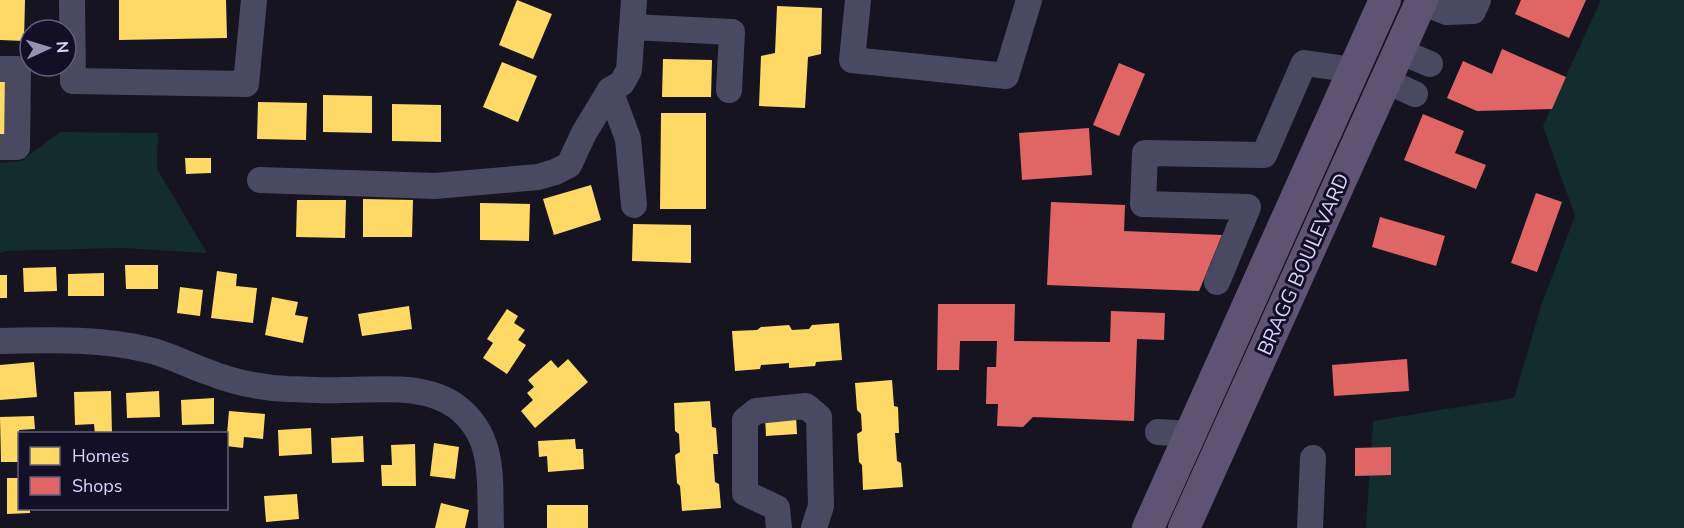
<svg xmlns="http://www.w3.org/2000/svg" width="1684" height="528" font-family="'Nunito Sans',sans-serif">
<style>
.green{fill:#132c2d}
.homes{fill:#ffd966}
.shops{fill:#e06666}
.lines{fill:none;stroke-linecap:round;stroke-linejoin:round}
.minor{stroke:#4a4962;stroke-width:26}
.major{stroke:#5e5373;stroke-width:32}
.labels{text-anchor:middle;stroke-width:6;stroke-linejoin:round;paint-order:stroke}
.street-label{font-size:20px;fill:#d9d4ff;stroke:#130f26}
</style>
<rect width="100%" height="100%" fill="#161421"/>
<path class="green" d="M1601 0H1684V528H1366L1373 421 1514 398 1541 306 1575 216 1543 126Z
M60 132 158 133 157 169 207 253 120 248 6 251 0 253V163L21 161Z"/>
<path class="homes" d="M0 0H25L24 41 0 40Z
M119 0H226L227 38 119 40Z
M517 0 552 14 533 59 499 45Z
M777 6 822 8 821 54 808 57 805 108 759 106 761 56 775 53Z
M663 59 712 60 711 97H662Z
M502 62 537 76 518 122 483 107Z
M0 71H13V139H0Z
M323 95 372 96V133L323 132Z
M258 102 307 103 306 140 257 139Z
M392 104 441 105V142L392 141Z
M661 113H706V209H660Z
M185 158H211V173L186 174Z
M591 185 601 220 554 235 543 199Z
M363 199 413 200 412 237H363Z
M297 200H346L345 238 296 237Z
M480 203 530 204 529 241 480 240Z
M633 224 691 225V263L632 261Z
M125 265H158V289H126Z
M56 267 57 291 24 292 23 268Z
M217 271 237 274 236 286 257 288 253 323 211 318Z
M104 273V296H68V274Z
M0 275H7V298H0Z
M180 287 203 290 200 316 177 313Z
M272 297 298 302 295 315 308 317 303 343 265 335Z
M409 306 412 329 362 336 358 314Z
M507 309 518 316 514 323 525 330 518 340 526 345 507 374 483 358 493 343 487 339Z
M839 323 842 360 816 362 815 366 789 368V363L761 365 760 369 735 371 732 331 757 330 761 327 789 325 792 330 809 329 812 325Z
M568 359 588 382 535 428 521 411 533 400 527 393 534 387 528 380 551 360 558 368Z
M34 362 37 397 0 400V365Z
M892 380 894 406 898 407 899 433H895L897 461 901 463 903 487 863 490 862 465 859 462 857 434 862 431 861 414 857 410 855 383Z
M111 391 112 434H95L94 424 75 425 74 392Z
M159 391 160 417 127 418 126 393Z
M214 398V424L182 425 181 400Z
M710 401 712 427 716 428 718 454H713L715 482 719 484 721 508 682 511 680 486 677 483 675 455 680 452 679 434 675 431 674 403Z
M229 411 265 414 263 439 244 437 243 448 226 446Z
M34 416 35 429 19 430 20 462H1L0 417Z
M796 416 797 434 766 436 765 417Z
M311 428 312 454 279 456 278 430Z
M363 436 364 462 332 463 331 438Z
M575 439 576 449H583L584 469 548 472 547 456 539 457 538 441Z
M434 443 459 447 455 479 430 476Z
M415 444 416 486H382L381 465H392L391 445Z
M7 478H20V508H30V513L7 514Z
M297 494 299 519 266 522 264 496Z
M441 503 469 510 465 528H435Z
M547 505H588V528H547Z"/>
<path class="shops" d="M1521 0H1586L1569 38 1515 14Z
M1502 49 1566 77 1552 109 1477 111 1447 98 1463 61 1492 74Z
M1119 63 1145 74 1119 136 1093 125Z
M1423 114 1464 131 1455 153 1486 165 1476 189 1404 160Z
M1089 128 1092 175 1022 180 1019 133Z
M1536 193 1562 202 1537 272 1511 263Z
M1051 202 1125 205 1124 231 1222 235 1199 291 1047 285Z
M1380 217 1445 236 1436 266 1372 247Z
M938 304H1015L1014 341 1110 342 1111 311 1165 313 1164 340 1137 339 1134 421 1033 417 1023 427 997 426 998 404H986L987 367H996L997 341H960L959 370H937Z
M1407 359 1409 391 1334 396 1332 365Z
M1391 447V475L1355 476V448Z"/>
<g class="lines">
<path class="minor" d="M72 0 73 81 246 84 254 0
M858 0 852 60 1006 76 1029 0
M1421 2 1447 12 1473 11 1478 0
M632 27 732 32 729 90
M1399 51 1430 64
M0 69H18L17 147H0
M1386 81 1415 94
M610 90 628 139 634 205
M610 90 622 83 629 70 634 0
M260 180 435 186 538 177 555 172 569 165 584 133 610 90
M1217 282 1248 207 1143 204 1145 153 1264 155 1304 63 1354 70
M0 341C50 340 99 338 149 350 170 355 188 365 208 372 233 382 262 388 288 389 306 389 324 391 342 390 380 390 424 383 457 407 497 438 489 483 491 528
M1158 432 1190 434
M779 528 777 508 745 493V420L756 411 806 406 819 417 821 506 814 528
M1310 528 1313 458"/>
<path class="major" d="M1148 528 1385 0
M1184 528 1422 0"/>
</g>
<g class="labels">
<g class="street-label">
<text transform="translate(1303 264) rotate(-66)" y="7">BRAGG BOULEVARD</text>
</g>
</g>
<rect x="18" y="432" width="210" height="78" fill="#130f26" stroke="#625e7d" stroke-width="1.5"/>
<rect x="30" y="447" width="30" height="18" fill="#ffd966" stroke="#625e7d" stroke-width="1.5"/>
<text x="72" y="462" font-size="18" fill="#d9d4ff">Homes</text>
<rect x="30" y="477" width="30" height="18" fill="#e06666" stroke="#625e7d" stroke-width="1.5"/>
<text x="72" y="492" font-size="18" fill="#d9d4ff">Shops</text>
<g transform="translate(48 48) rotate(86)"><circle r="28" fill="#130f26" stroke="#625e7d" stroke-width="1.5"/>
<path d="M0-4.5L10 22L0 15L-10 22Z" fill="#9591b1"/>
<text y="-9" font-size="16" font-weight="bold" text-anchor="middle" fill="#d9d4ff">N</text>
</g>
</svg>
